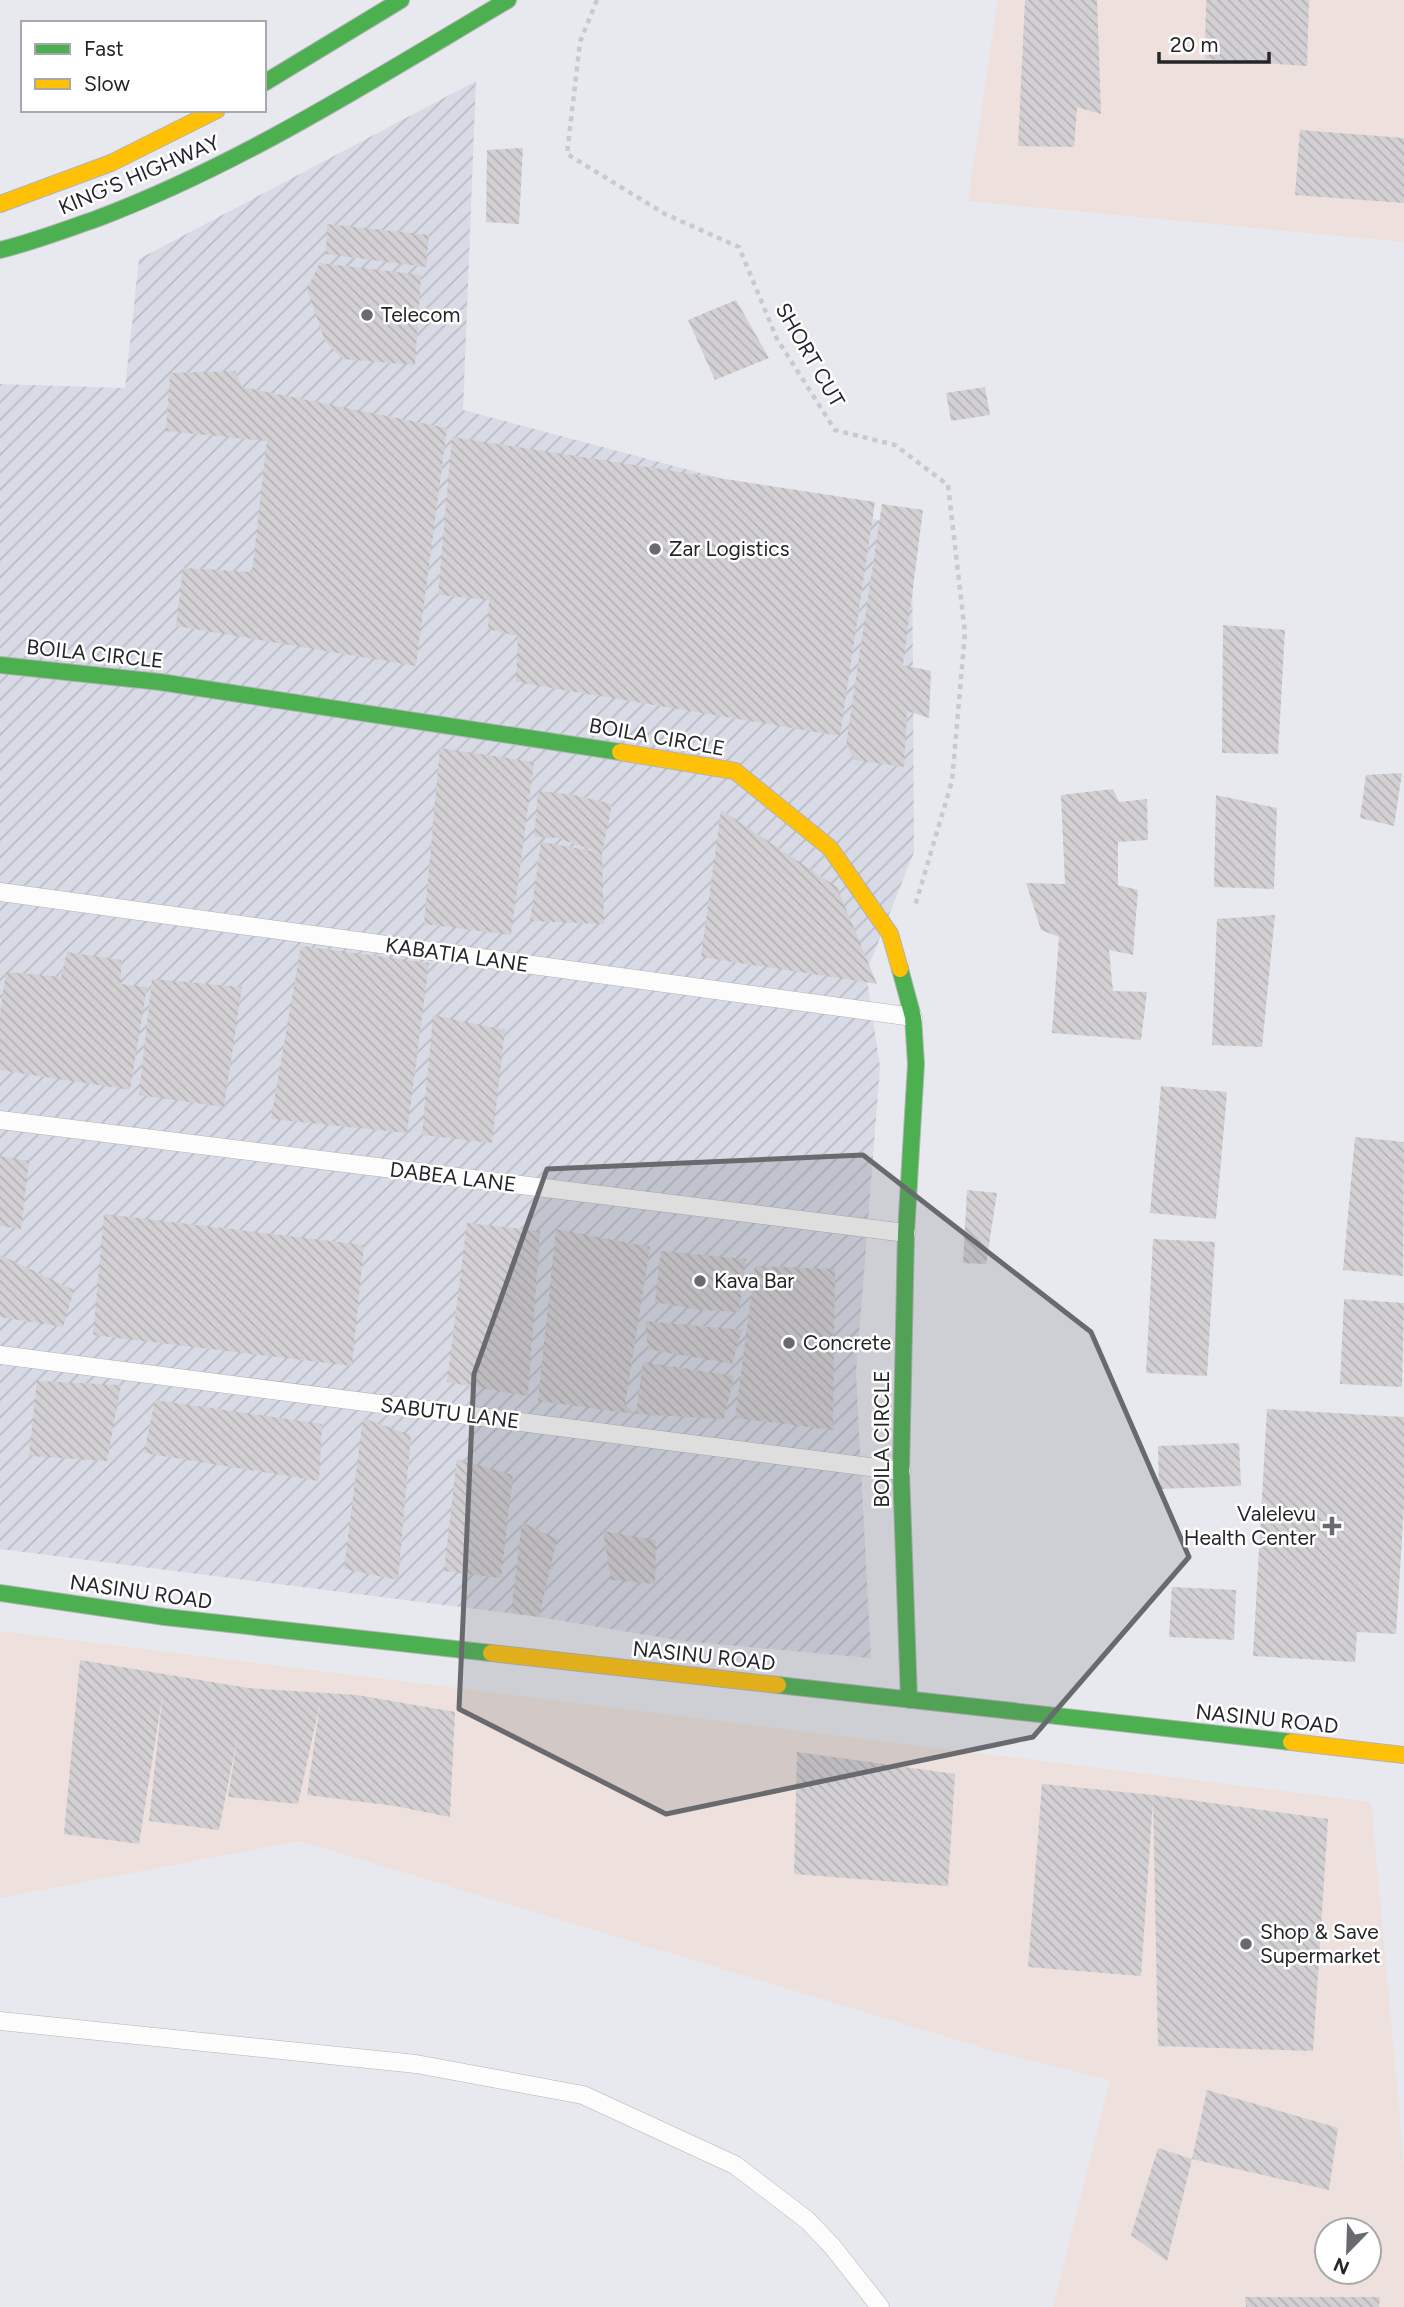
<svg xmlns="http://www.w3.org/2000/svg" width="1404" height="2307" font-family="Figtree,sans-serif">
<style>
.commercial{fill:#ede0dd;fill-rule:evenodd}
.industrial{fill:url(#industrial-furrows)}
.building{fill:url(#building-back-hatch)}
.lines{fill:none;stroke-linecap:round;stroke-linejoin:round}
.lane-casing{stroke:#b2b3b6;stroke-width:19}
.fast-casing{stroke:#b2b3b6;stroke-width:18}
.slow-casing{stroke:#b2b3b6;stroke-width:18}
.path{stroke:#c8cacb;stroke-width:4.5;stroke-dasharray:5 5;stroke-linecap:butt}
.lane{stroke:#fcfcfc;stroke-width:18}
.fast{stroke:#4caf50;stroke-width:16}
.slow{stroke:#ffc107;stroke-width:16}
.marked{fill:#696a6d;fill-opacity:0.2;stroke:#696a6d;stroke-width:5;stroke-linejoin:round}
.poi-dot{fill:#696a6d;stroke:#fff;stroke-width:2.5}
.labels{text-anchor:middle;stroke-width:5;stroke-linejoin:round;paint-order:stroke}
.street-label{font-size:21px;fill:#242528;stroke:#fff}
.poi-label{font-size:21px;fill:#242528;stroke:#fff;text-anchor:start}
</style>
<defs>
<pattern id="industrial-furrows" width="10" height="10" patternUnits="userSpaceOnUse" patternTransform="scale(1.75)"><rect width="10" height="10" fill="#d8dbe6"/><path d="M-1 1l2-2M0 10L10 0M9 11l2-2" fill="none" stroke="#b9bcc5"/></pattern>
<pattern id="building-back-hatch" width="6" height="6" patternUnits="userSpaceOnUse" patternTransform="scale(1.75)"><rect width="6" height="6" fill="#d2d0d3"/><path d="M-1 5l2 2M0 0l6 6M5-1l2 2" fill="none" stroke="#b4b2b5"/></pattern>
</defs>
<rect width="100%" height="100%" fill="#e8e9ee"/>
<path class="commercial" d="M998 0H1404V242L968 201Z
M0 1631 1371 1802 1404 2166V2307H1053L1110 2080 993 2051 300 1841 0 1898ZM1327 2230H1369V2272H1327Z"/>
<path class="industrial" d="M476 81 463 410 912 529 914 852 866 973 880 1067 856 1374 871 1658 682 1641 539 1617 0 1549V384L125 388 139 259Z"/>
<path class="building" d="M1025 0H1097L1101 114 1077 107 1074 147 1018 146Z
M1206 0H1309L1307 66 1205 59Z
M1300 130 1404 138V203L1295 195Z
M523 148 519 224 486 222 487 150Z
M327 224 429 235 426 267 326 254Z
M320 263 421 275 415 365 343 359 325 341 307 289Z
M736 300 769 358 715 380 688 320Z
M235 371 242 387 447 428 416 666 176 626 183 568 252 572 267 441 166 431 170 373Z
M985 387 990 415 951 421 946 393Z
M452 437 875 502 840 736 516 682 518 636 488 629 489 600 438 595Z
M882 504 923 510 903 665 931 671 929 718 907 711 904 767 855 760 846 745Z
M1223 625 1285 630 1278 754 1222 753Z
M440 748 534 762 511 935 424 924Z
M1402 773 1394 826 1360 818 1366 775Z
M1113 789 1119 802 1147 799 1148 840 1118 842V885L1138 890 1133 955 1109 950 1113 991 1147 992 1141 1040 1052 1033 1059 937 1041 930 1026 883 1065 884 1061 795Z
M538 791 574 795 612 804 602 853 604 924 530 921 541 842 599 852 557 838 534 837Z
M1216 795 1277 808 1274 889 1214 887Z
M721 810 837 887 877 984 701 957Z
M1275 915 1262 1047 1212 1045 1217 919Z
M301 946 429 963 407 1133 271 1119Z
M67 952 121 960V984L147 987 130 1090 0 1070V1013L6 972 61 977Z
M152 979 242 987 224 1107 139 1095Z
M433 1015 505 1030 492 1143 422 1135Z
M1161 1086 1227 1092 1216 1219 1150 1213Z
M1355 1137 1404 1142 1403 1276 1343 1270Z
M0 1156 29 1161 21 1229 0 1226Z
M967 1190 997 1193 986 1264 963 1263Z
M104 1214 364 1245 352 1366 93 1335Z
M467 1223 540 1231 528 1396 447 1382Z
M556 1229 650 1247 625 1405 636 1414 538 1401Z
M1153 1239 1215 1242 1207 1376 1146 1373Z
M661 1251 746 1259 739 1312 700 1310 655 1302Z
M0 1255 74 1290 63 1327 0 1317Z
M755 1266 835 1269 833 1430 735 1418Z
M1344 1299 1404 1303 1402 1387 1340 1384Z
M645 1321 742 1330 732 1364 648 1349Z
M643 1362 734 1376 724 1419 636 1414Z
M37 1381 121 1385 107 1461 29 1456Z
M155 1400 322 1424 319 1481 144 1453Z
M1267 1409 1404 1417V1506L1396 1634 1357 1632 1355 1662 1253 1656Z
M363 1418 411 1435 398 1580 344 1569Z
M1239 1443 1241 1486 1159 1489 1158 1446Z
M457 1459 513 1475 501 1578 444 1571Z
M522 1522 557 1539 539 1617 511 1613Z
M603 1531 656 1540 655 1584 611 1580Z
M1172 1587 1236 1590 1234 1640 1169 1637Z
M80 1660 248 1688 357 1695 455 1712 450 1817 395 1806 307 1795 320 1703 298 1804 228 1797 238 1734 219 1830 149 1821 163 1692 139 1844 64 1834Z
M797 1752 955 1774 948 1886 794 1874Z
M1042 1784 1153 1795 1328 1819 1313 2051 1158 2046 1153 1800 1141 1976 1028 1967Z
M1207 2090 1338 2128 1329 2190 1192 2159Z
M1158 2148 1192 2159 1167 2261 1131 2235Z
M1245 2297H1380L1379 2307H1246Z"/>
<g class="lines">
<defs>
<path id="lane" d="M0 892 913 1017
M0 1120 906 1233
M0 1355 901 1471
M0 2021 416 2064 583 2095 735 2165 807 2220 832 2246 880 2307"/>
<path id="fast" d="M264 83 401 0
M0 250C33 242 64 230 96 219 242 164 374 79 508 0
M0 665 160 682 620 752
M900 969 913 1017 916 1064 906 1233 901 1471 909 1700
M0 1593 165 1617 491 1653
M778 1685 1291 1742"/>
<path id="slow" d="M0 204 111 163 217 110
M620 752 735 771 830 848 890 934 900 969
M491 1653 778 1685
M1291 1742 1404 1755"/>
</defs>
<use href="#lane" class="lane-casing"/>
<use href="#fast" class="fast-casing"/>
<use href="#slow" class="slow-casing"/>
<path class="path" d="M597 0 580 42 567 154 665 214 739 247 777 339 835 430 895 445 948 485 965 633 952 781 915 906"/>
<use href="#lane" class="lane"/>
<use href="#fast" class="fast"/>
<use href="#slow" class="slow"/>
</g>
<path class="marked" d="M863 1155 1091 1332 1189 1557 1033 1737 666 1814 459 1709 474 1374 547 1169Z"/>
<g class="poi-dot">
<circle cx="367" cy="315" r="7"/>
<circle cx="655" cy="549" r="7"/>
<circle cx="700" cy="1281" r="7"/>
<circle cx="789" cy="1343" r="7"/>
<path d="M1328.5 1515.5h7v7h7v7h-7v7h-7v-7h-7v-7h7z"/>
<circle cx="1246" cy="1944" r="7"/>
</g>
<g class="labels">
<g class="street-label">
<text transform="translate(139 175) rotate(-23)" y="7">KING'S HIGHWAY</text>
<text transform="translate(810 355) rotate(60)" y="7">SHORT CUT</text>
<text transform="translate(95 654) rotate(6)" y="7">BOILA CIRCLE</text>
<text transform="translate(657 737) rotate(10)" y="7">BOILA CIRCLE</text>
<text transform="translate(457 955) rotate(8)" y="7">KABATIA LANE</text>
<text transform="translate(453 1177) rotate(7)" y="7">DABEA LANE</text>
<text transform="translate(450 1413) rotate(7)" y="7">SABUTU LANE</text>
<text transform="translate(882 1439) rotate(-90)" y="7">BOILA CIRCLE</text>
<text transform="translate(141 1592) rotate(8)" y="7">NASINU ROAD</text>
<text transform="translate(704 1656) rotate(6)" y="7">NASINU ROAD</text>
<text transform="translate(1267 1719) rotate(6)" y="7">NASINU ROAD</text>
</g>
<g class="poi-label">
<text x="381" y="322">Telecom</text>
<text x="669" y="556">Zar Logistics</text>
<text x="714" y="1288">Kava Bar</text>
<text x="803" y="1350">Concrete</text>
<text x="1316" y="1521" text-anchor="end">Valelevu<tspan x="1316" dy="24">Health Center</tspan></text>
<text x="1260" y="1939">Shop &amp; Save<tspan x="1260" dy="24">Supermarket</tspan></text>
</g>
</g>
<rect x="21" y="21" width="245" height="91" fill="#ffffff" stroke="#a7a8a9" stroke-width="2"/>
<rect x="35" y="44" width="35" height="10" fill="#4caf50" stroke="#a7a8a9" stroke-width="2"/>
<text x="84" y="56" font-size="21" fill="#242528">Fast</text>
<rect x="35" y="79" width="35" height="10" fill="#ffc107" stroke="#a7a8a9" stroke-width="2"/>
<text x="84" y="91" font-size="21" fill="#242528">Slow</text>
<g transform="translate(1348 2251) rotate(203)"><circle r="33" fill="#ffffff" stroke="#a7a8a9" stroke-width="2"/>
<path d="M0-5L12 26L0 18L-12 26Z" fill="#696a6d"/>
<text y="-10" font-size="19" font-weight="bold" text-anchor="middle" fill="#242528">N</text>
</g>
<path d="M1159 52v10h110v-10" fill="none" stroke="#242528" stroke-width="3.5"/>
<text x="1170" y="52" font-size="21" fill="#242528" stroke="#ffffff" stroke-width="5" paint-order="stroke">20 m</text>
</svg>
